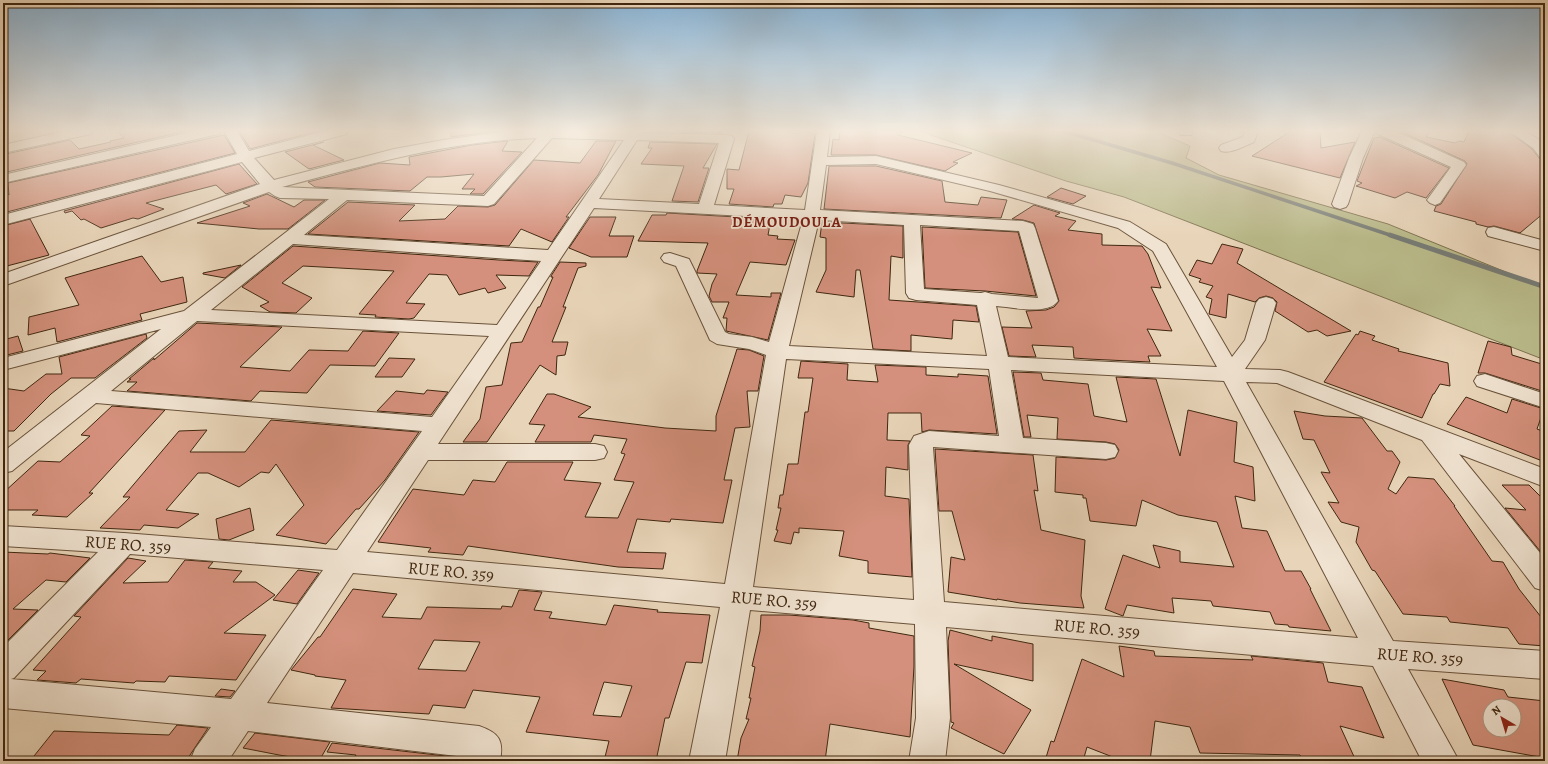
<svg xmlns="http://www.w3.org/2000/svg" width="1548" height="764" font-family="Alegreya,serif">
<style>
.green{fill:#babb8b;stroke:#7d714e}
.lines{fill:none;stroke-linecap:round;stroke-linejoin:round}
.stream-far1{stroke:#777c76;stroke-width:3.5}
.stream{stroke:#777c76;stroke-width:5}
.building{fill:#d4907c;stroke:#402710;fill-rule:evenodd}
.minor-casing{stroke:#6a523a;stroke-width:2}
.minor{fill:#f0e3d1;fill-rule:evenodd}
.labels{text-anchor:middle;stroke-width:3.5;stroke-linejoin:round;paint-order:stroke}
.far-district-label{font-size:15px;font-weight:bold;letter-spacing:1px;fill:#7a1f14;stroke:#f0e3d1}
.near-street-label{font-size:17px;fill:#402710;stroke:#f0e3d1}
</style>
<rect width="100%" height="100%" fill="#e8d4b8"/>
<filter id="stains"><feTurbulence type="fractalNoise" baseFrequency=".005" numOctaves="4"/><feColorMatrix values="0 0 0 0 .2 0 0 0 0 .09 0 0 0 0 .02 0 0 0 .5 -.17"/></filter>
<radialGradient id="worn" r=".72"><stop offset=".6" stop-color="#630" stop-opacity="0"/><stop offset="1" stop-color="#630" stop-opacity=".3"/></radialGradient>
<path class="green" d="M919 131H1155L1190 146 1186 158 1219 175 1388 224 1545 288V360L1124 197 1066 181Z"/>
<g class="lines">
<path class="stream-far1" d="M1063 131 1172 163 1393 236"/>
<path class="stream" d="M1390 235 1545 287"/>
</g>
<path class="building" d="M117 131H186L7 172 6 154 70 140 79 149 111 142 110 141 124 138Z
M239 131H318L250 149Z
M450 131H494L451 137Z
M657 131H722V133Z
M749 131H787L796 134 804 131 815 134 808 183 801 197 785 195 782 204H774L773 207 729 204 734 189H727V169L739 170Z
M840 131H903L898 135 972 153 953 162 958 163 945 171 876 155H831L833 139 839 140Z
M1291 131H1320L1321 148 1355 142 1340 178 1252 156Z
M1406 131H1430L1426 137 1455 143 1459 141 1464 142 1469 131H1508L1532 149 1539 158 1545 159V212L1520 233 1494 226 1488 227 1476 224V222L1434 211 1436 206 1441 204 1467 164 1465 161 1402 132Z
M224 135 235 153 3 213V186L9 195 8 183Z
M1380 137 1449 168 1426 198 1407 192 1395 198 1356 186 1362 183 1357 181 1374 138Z
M508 141 502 151 522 152 483 194H470L475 189H462L474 174 441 177H427L410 191 315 187 308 182 380 163 410 165 409 157 472 145Z
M596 141H616L598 175 566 217H569L552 242 521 229 509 246 308 234 348 202 415 205 399 221 445 219 458 206 488 207 495 205 534 160 580 163Z
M324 142 313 145 344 160 309 169 285 152Z
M650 142 717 144 703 168H709L698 202 672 201 684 166 641 164 652 148H648Z
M239 164 257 184 226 194 216 185 146 203 164 209 138 219 133 218 101 228 84 219 81 220 72 211 65 213 64 211Z
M829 166H876L942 181 945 202 978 205 981 197 1007 200 1001 218 824 209Z
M1061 188 1086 196 1073 204 1047 197Z
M267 194 294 207 304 200H325L288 229H259L197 223 250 206 243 203Z
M1034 205 1060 213 1055 216 1076 221 1068 230 1102 234V245L1142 246 1148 254 1161 288 1151 287 1172 331 1147 329 1161 356H1148L1150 362 1088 359 1074 358 1073 347 1032 345 1036 357 1009 356 1002 327 1032 328 1026 311 1046 310 1054 307 1059 301 1034 223 1023 220 1012 219Z
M667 213 771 219 768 235 778 236 777 239 795 240 786 265 750 262 736 295 771 297V293H781L768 340 726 331 727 318H723L729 302H712L709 296 712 284 717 274 697 273V271L708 243 638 241 652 215H666Z
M590 217H616L609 236H634L627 257H591L569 248Z
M30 219 49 255 3 267V226Z
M822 222 903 226V258L891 256 889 300 976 306 979 322 953 320 952 339 911 335V351L873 349 860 270H856L854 297 816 292 826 270V238L820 237Z
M922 227 1018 232 1036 296 985 291 925 288Z
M1222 244 1243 249 1237 263 1351 331 1327 336 1317 330 1308 332 1275 311 1277 302 1273 298 1266 296 1259 298 1255 302 1228 294 1226 318 1209 314 1212 299 1206 297 1213 286 1199 282 1201 279 1189 275 1197 260 1212 264Z
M293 246 499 260 538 262 529 276 496 275 506 288 488 293 485 288 459 295 447 275 429 274 406 303 425 304 414 318 409 319 375 317 376 315 359 314 394 271 303 266 282 283 312 298 296 313 270 312 260 306 269 302 242 287Z
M142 256 161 282 183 277 187 302 140 314 142 320 57 342 55 328 28 335 29 317 79 305 65 278Z
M560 262 586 263V266L578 268 563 307H566L552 342H568L565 355 557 356 556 375 540 365 487 442H463L480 419 486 387 502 385 511 343 522 342 538 307H540L553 277H551V276Z
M241 265 225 278 203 274V273Z
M197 323 282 327 240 367 290 371 309 350 348 351 363 331 399 333 375 366 330 365 307 393 260 391 251 401 127 391 137 382H127L131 379H129L154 358V360Z
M1360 331 1375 336 1372 340 1399 349 1398 351 1448 363 1450 386 1440 384 1434 394H1433L1422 418 1324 382 1356 334 1358 335Z
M146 334 147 338 95 378H71L51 394 14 431H3V388L24 391 46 374H62L59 357Z
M18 336 23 351 3 356V340Z
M1488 341 1511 347 1512 355 1545 365V392L1485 373H1478Z
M737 349 749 350 764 356 758 391H747L750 427 735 428 724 480H732L723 523 671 519 670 522 637 519 627 552 666 553 663 569 618 567 468 546 463 555 428 552 431 548 378 542 413 489 464 495 473 480 495 482 507 462H573L564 480 601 483 585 517 618 518 634 482 614 480 625 454 621 453 627 439 594 435 591 442H535L545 425 529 424 547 394H554L591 407 578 417 665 428 716 431V416Z
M389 358 415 359 402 377H375Z
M801 361 848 364 847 380 878 382 875 365 926 367V375L958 377V374L988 376 997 434 929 430 922 432 921 413H888L887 440 910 441 908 445V470L886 467 885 496 909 499 912 577 868 573V561L839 556 844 531 799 528V533L794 532 791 544 774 541 778 530H776L781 508H778L780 495H783L788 464H798L805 412H808L813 378H798Z
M1013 372 1041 373 1043 380 1088 384 1094 416 1127 422 1116 377 1156 379 1180 456 1188 410 1237 422 1234 462 1253 467 1255 501 1235 496 1242 528 1267 531 1285 571H1301L1311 589H1310L1331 631 1289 627 1288 625 1275 624 1270 612 1213 606 1211 601 1172 598 1174 613 1127 605 1123 616 1105 609 1123 555 1160 568 1153 545 1180 551V562L1234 567 1217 522 1178 515 1142 500 1136 526 1090 521 1086 498H1083V495L1055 492 1056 457 1106 460 1115 458 1119 450 1115 444 1106 442 1057 439 1058 418 1027 415 1031 437H1024Z
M427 390 448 392 431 415 377 411 396 391 424 394Z
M1466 397 1507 413 1512 399 1544 409 1537 429 1545 432V462L1447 424Z
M112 406 165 410 89 493H93L67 517 32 515 38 510H3V493L38 461 60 462 90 436 81 435Z
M1294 411 1325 416 1362 418 1387 451H1392L1400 462 1388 489 1396 494 1408 477 1434 479 1455 506H1454L1492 561 1503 562 1519 589 1545 622V646L1519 644 1508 628 1450 622 1447 617 1403 614 1375 571 1372 570 1356 542 1359 527 1341 522 1328 502 1339 503 1321 472 1330 473 1314 440 1303 439Z
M271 420 419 432 385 480 359 509H356L326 544 276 535 304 505 276 464 269 473 261 472 239 487 208 473H198L166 510 199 514 178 528 144 525 140 530 100 528 130 497H123L179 431 207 430 190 452H245Z
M935 449 1033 455 1038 491 1034 490 1041 530 1085 540 1081 596 1084 608 1020 603 997 599V600L948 592 951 557 965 560 952 511H939Z
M1502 485H1529L1545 501V557L1505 508 1526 510Z
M250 508 254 530 229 540 219 539 216 519Z
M3 552 48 554 50 553 90 558 66 582 46 580 13 609 38 610 3 645Z
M128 558 146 561 123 583 168 582 185 560 213 562 208 568 242 571 233 582H256L275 595 224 633 266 635 236 680 169 676 165 682 136 681 134 683 81 679 76 683 37 680 46 671 33 670 81 617 74 616Z
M298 570 319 573 297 604 273 600Z
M353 589 397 594 382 617 421 619 427 607 501 609 502 606 512 607 519 590 542 592 534 610 552 612 549 618 606 625 614 605 658 610 657 612 710 615 702 663 686 662 669 718H665L656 761H604L609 741 526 732 540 697 473 690 465 708 433 705 429 714 331 708 346 680 315 676V675L291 670 318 637H320ZM434 640 480 642 466 671 418 669ZM604 682 632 686 621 717 593 715Z
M761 615H789L853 620 869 623V628L914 636V666L910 737 830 724 825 761H737L741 738 749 719H746L751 698H749L755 667 752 666 760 631Z
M950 630 992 641V636L1033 644V681L954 664 1031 710 1004 754 951 728 954 723 951 722 948 641Z
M1119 646 1154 651 1155 656 1253 660 1251 656 1323 663 1328 682 1362 687 1384 738 1340 726 1356 761H1303L1300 755 1200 753 1190 727 1155 721 1150 761H1123L1087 747 1083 761H1045L1051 741 1054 742 1082 659 1124 677Z
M1442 679 1504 690 1508 697 1545 701V758L1473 745ZM1490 706H1514V730H1490Z
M221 689 235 691 230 697 215 696Z
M177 725 208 728 186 761H30L54 731 169 735Z
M255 733 330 742 319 761H315L279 755 243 748Z
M332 743 463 758V761H385L372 758 370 761H352L356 755 327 752Z"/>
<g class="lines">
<defs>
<path id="minor" d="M66 131H92L91 134 86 135 3 153V145Z
M195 131H220L219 134 214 135 3 183V175Z
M224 131H237L249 151 325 131H348L347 134 254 158 274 180 394 149 443 140 508 131H643L642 133 727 135 732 136 734 139 714 205 805 210 817 131H830L827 157 876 156 999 185 1130 222 1166 244 1232 357 1245 340 1256 303 1259 299 1266 297 1273 299 1276 303 1265 340 1245 369 1280 370 1288 372 1545 469V487L1459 454 1545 559V591L1535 588 1422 440 1277 383 1246 382 1393 641 1545 651V679L1408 669 1459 761H1422L1373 666 946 627 950 718 945 761H909L916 718 915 624 750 610 725 761H689L720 607 353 573 267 703 479 726C499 733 504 740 500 761H464L465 757 248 731 228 761H190L195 749 211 727 3 708V647L98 552 3 546V526L124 533 337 550 422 431 96 403 12 471 3 473V452L161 329 3 370V358L184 311 329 199 280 198 275 196 269 192 3 286V274L260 184 242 162 3 225V215L237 154ZM537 138 484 196 282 187C366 165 450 141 537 138ZM552 138 624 140 548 250 304 235 347 200 488 206 494 204ZM637 140 719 143 699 204 599 199ZM876 164 990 191 1118 228 1153 251 1217 367 1008 357 996 306C1012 307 1047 316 1058 301L1035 228 1033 224 1023 221 820 210 826 165ZM594 208 803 219 769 342 752 337 729 334 725 332 689 259 670 253 664 254 661 258 664 262 676 266 710 340 717 344 749 349 766 355 725 584 367 552 428 460H595L604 458 607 452 604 446 595 444H438ZM819 220 904 225 906 293 909 298 916 300 977 305 987 356 789 346ZM920 225 1019 231 1038 298 992 294 985 292 981 293 924 289ZM293 244 541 261 497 325 211 310ZM197 321 489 336 432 417 111 391ZM786 359 989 369 999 436 929 431 914 436 909 445 914 600 753 587ZM1011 370 1224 381 1358 638 944 602 933 447 1106 459 1115 457 1118 451 1115 445 1106 443 1023 438ZM130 554 323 570 231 699 11 679 14 678Z
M1179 131H1193L1191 135H1181Z
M1245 131H1258L1254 142C1244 146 1232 154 1221 151L1219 148 1221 145 1243 137Z
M1362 131H1375L1363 158 1348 204 1346 207 1340 209 1334 207 1332 204 1349 158Z
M1377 131H1395L1464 162 1466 165 1440 203 1435 205 1430 203 1427 200 1451 167 1378 134Z
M1509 131H1525L1543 142 1545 145V158L1540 157 1533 148Z
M1494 227 1545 241V251L1488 236 1486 232 1488 228Z
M1485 374 1545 394V408L1477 386 1474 381 1477 376Z"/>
</defs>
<use href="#minor" class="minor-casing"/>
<use href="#minor" class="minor"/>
</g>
<linearGradient id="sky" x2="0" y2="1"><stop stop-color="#89b4d6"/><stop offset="0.55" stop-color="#f5ecdf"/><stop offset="1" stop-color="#f5ecdf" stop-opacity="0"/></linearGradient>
<rect width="1548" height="238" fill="url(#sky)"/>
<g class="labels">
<g class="far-district-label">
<text x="787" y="227">DÉMOUDOULA</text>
</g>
<g class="near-street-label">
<text transform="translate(128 544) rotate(4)" y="6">RUE RO. 359</text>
<text transform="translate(451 571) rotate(5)" y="6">RUE RO. 359</text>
<text transform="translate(774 600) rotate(5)" y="6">RUE RO. 359</text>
<text transform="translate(1097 628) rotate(5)" y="6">RUE RO. 359</text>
<text transform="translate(1420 656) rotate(4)" y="6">RUE RO. 359</text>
</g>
</g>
<rect width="1548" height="764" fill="none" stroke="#e8d4b8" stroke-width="16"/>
<rect x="4" y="4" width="1540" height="756" fill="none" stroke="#402710" stroke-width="2"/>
<rect x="8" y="8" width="1532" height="748" fill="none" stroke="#402710"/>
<g transform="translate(1502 718) rotate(322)"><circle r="19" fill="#f0e3d1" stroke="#aa9884"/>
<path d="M0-3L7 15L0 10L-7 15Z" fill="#8f2418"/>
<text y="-6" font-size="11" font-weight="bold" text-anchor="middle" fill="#402710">N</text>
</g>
<rect width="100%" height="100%" filter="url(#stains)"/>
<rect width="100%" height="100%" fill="url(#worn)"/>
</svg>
